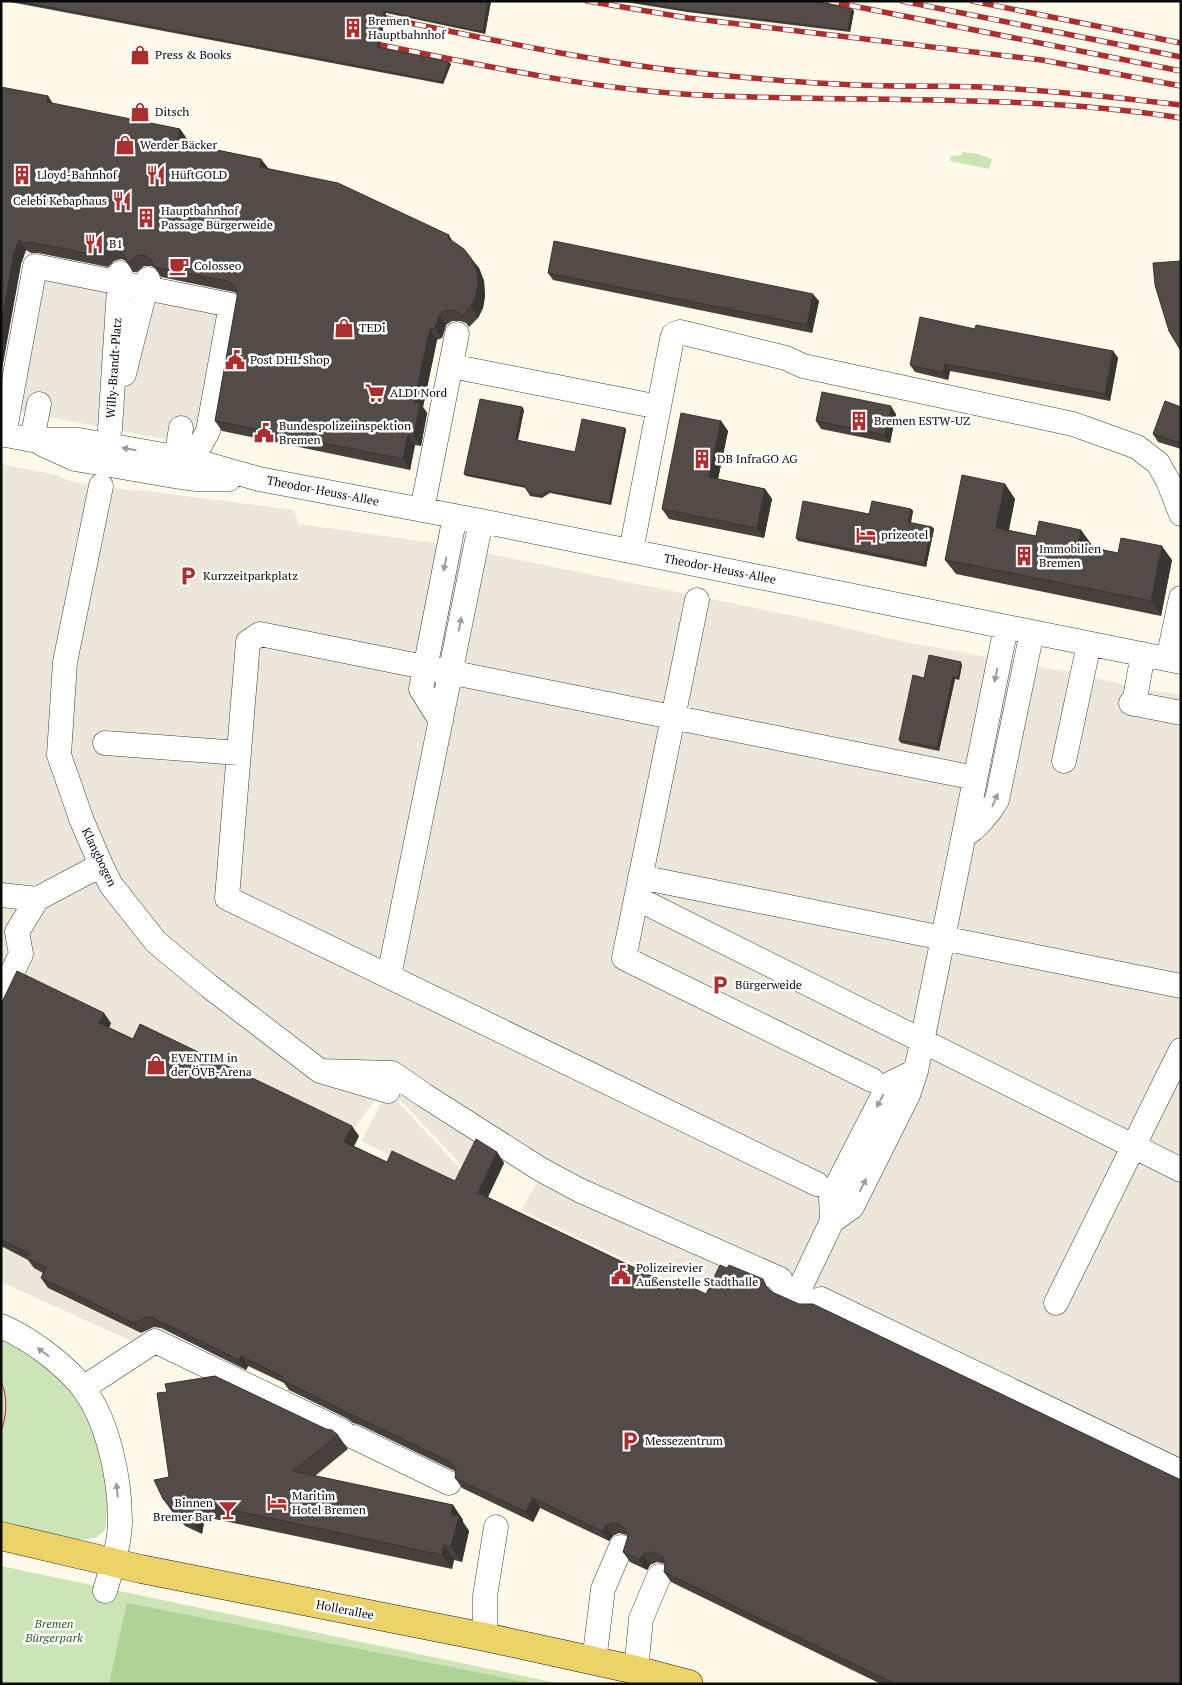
<svg xmlns="http://www.w3.org/2000/svg" width="1182" height="1685" font-family="'PT Serif',serif">
<style>
.green{fill:#cce4b6}
.forest{fill:#afd397}
.plaza{fill:#ebe7da;fill-rule:evenodd}
.lines{fill:none;stroke-linecap:round;stroke-linejoin:round}
.minor-casing{stroke:#3d3d3d;stroke-width:25}
.major-casing{stroke:#1b1b1b;stroke-width:29}
.minor{stroke:#fff;stroke-width:24}
.major{stroke:#ecd369;stroke-width:28}
.tram{stroke:#ac2f2f;stroke-width:1}
.rail-casing{stroke:#ac2f2f;stroke-width:5.5}
.rail{stroke:#fff;stroke-width:4;stroke-dasharray:11;stroke-linecap:butt}
.wall{fill:#46413d}
.shaded-wall{fill:#393532}
.building{fill:#514c47;stroke:#393532}
.oneway{fill:#9d9d9d}
.labels{text-anchor:middle;stroke-width:5;stroke-linejoin:round;paint-order:stroke}
.poi-label{font-size:12px;fill:#0a0a0a;stroke:#fff;text-anchor:start}
.street-label{font-size:12px;fill:#0a0a0a;stroke:#fff}
.park-label{font-size:12px;font-style:italic;fill:#2a5b21;stroke:#fff}
</style>
<rect width="100%" height="100%" fill="#fdfae9"/>
<path class="green" d="M962 152 978 154 992 159 989 169 950 161 951 156 961 155Z
M1 1334 71 1386 95 1424 106 1468 108 1500 105 1530 95 1538 79 1540 1 1523Z
M1 1566 561 1684H1Z"/>
<path class="forest" d="M127 1603 536 1684H109Z"/>
<path class="plaza" d="M26 251 51 259 217 293 219 285 243 290 211 448 1 408V376Z
M1 464 56 475 69 481 130 490 147 491 294 510 299 524 435 543 809 619 905 642 1075 673 1137 688 1181 695V1486L743 1275 716 1291 675 1272 670 1281 521 1210 543 1173 485 1141 469 1173 386 1085 341 1147 1 1029ZM951 660 963 662 959 680 947 678Z
M388 1091 468 1177 462 1191 361 1141Z
M3 1247 36 1264 34 1268 53 1277 48 1289 149 1338 138 1344 1 1282V1250Z"/>
<g class="lines">
<defs>
<path id="minor" d="M451 366 659 407
M124 374 148 279
M110 429 120 273
M1 434 32 440H79L192 460 259 479 481 521 1181 662
M4 435 35 266 231 305 208 431 192 460
M32 440 39 404
M42 444 75 459 174 476 197 479H229
M174 472 181 428
M101 486 65 662 59 755 82 821 101 865 111 885 156 942 209 986 320 1071 388 1091
M422 510 457 334
M631 551 672 339 674 334 680 332 786 358 803 366 1073 424 1137 447 1158 463 1168 481 1181 514
M697 600 624 958 872 1080
M1168 659 1181 598
M1131 703 1181 713
M1134 704 1143 654
M441 721 421 689 455 516
M105 743 239 753
M1064 761 1089 644
M964 836C979 826 988 815 997 800L1032 632
M640 877 1181 986
M1 895 37 899
M636 898 1181 1170
M389 976 481 521
M1 996 21 954 17 932 37 899 101 865
M320 1071 392 1073 424 1095 540 1169 579 1190 780 1279 785 1290 812 1302 821 1299 1181 1472
M817 1184 227 898 248 642 260 634 975 778
M832 1221 831 1197 889 1084 916 1071
M800 1288 832 1221 852 1207 908 1095 916 1071 1006 627
M1056 1303 1181 1050
M1 1326C30 1339 59 1360 80 1384 108 1418 120 1478 120 1521 120 1544 111 1569 105 1591
M83 1388 155 1341 342 1431
M354 1437 449 1483
M485 1637V1596L496 1527
M594 1661 603 1589 621 1547
M636 1670 641 1619 659 1576"/>
<path id="major" d="M1 1536 141 1569 485 1637 636 1670 689 1684"/>
</defs>
<use href="#minor" class="minor-casing"/>
<use href="#major" class="major-casing"/>
<use href="#minor" class="minor"/>
<use href="#major" class="major"/>
<path class="tram" d="M1 1381C8 1397 7 1415 1 1432"/>
<defs>
<path id="rail" d="M587 1 688 18 1042 60 1181 86
M828 1 1181 71
M902 1 1181 57
M972 1 1181 43
M372 15C483 38 594 63 707 74 769 80 832 85 895 86 924 86 952 86 981 87 1048 90 1114 97 1181 105
M366 42C476 64 587 89 699 95 860 103 1022 93 1181 118"/>
</defs>
<use href="#rail" class="rail-casing"/>
<use href="#rail" class="rail"/>
</g>
<path class="wall" d="M5 1H491L485 34 386 13 379 48 449 62 451 64 443 84Z
M619 1H815L852 9 854 11 850 32 687 12Z
M1 87 48 96 53 104 180 129 187 139 186 143 261 159 268 169 449 235 453 242 479 268 484 281 485 296 483 308 478 318 469 327 466 323 460 321H452L446 325 442 338 437 340 423 407 427 413 421 446 415 445 410 470 222 431 215 421 237 297V293L234 292 161 277 155 268 151 266H144L137 272H133L126 261 121 259 114 261 108 267 38 253H31L26 250 21 264 1 374Z
M548 273 819 301 812 333 553 280Z
M975 329 1113 351 1118 358 1110 401 950 371 948 380 915 372 910 365Z
M522 407 524 410 518 440 575 452 625 428 626 430 611 505 550 493 542 498 530 496 526 488 466 476 464 474Z
M1181 407V449L1158 442 1153 434Z
M896 414 890 443 821 429 816 421Z
M721 421 728 431 718 479 765 489 772 499 764 538 669 519 662 509Z
M1005 484 1015 499 1009 530 1036 536 1081 530 1091 544V547L1118 553 1172 560 1161 616 956 574 945 560Z
M911 509 913 511 911 523 932 527 934 529 926 567 798 541 796 538 869 514Z
M962 665 959 680 955 679 939 751 901 743 899 740 924 678Z
M1 1004 111 1023 109 1028 133 1039 359 1136 354 1146 387 1162 455 1181 497 1152 504 1163 488 1197 677 1288 706 1294 770 1290 1181 1684H881L671 1582 664 1572 665 1564 657 1562 650 1565 647 1570 630 1562 623 1552 628 1536 627 1535 619 1533 613 1536 609 1541 540 1508 533 1522 462 1488 455 1478V1471L360 1425 353 1423 348 1419 289 1390 284 1383 248 1366 246 1370 161 1328 154 1327 141 1333 48 1288 41 1278 43 1273 34 1268 28 1260 3 1247 1 1250Z
M338 1435 348 1449 315 1476 453 1505 463 1520V1522L469 1531 462 1562 454 1560 452 1569 205 1517 202 1534 185 1526 173 1513 163 1499 169 1477Z"/>
<path class="shaded-wall" d="M488 1H491L485 34 483 32Z
M852 9 854 11 850 32 848 30Z
M384 11 386 13 379 50 377 47Z
M449 62 451 64 443 84 442 82Z
M48 96 55 107 47 102Z
M180 129 187 139 184 152 177 142Z
M261 159 269 169 260 167Z
M19 240 26 250 21 264 1 374V325L14 253Z
M471 258 479 268 484 281 485 296 483 308 478 318 471 307Z
M813 294 819 301 812 333 807 325Z
M439 315 446 325 442 338 435 328Z
M430 329 437 340 423 407 427 413 421 446 414 436V402Z
M1113 351 1118 358 1110 401 1105 394Z
M945 364 950 371 948 380 943 373Z
M891 406 896 414 890 443 885 435Z
M522 407 524 410 517 443 516 440Z
M721 421 728 431 716 488 709 477Z
M625 428 626 430 611 505 609 503Z
M408 435 415 445 410 470 403 459Z
M1005 484 1015 499 1006 542 996 528Z
M765 489 772 499 764 538 757 528Z
M911 509 913 511 910 525 908 522Z
M932 527 934 529 926 567 924 564Z
M1081 530 1091 544 1088 559 1078 545Z
M1162 546 1172 560 1161 616 1151 601Z
M961 662 962 665 959 680 958 677Z
M953 677 955 679 939 751 937 748Z
M104 1013 111 1023 106 1033 99 1023Z
M352 1126 359 1136 351 1152 344 1142Z
M497 1152 504 1163 485 1203 478 1193Z
M241 1356 248 1366 246 1370 239 1360Z
M533 1498 540 1508 533 1522 526 1512Z
M195 1502 205 1517 202 1534 191 1520Z
M453 1505 463 1520V1522L469 1531 462 1562 451 1547V1514Z
M606 1526 613 1536 609 1541 602 1531Z
M444 1545 454 1560 452 1569 442 1555Z
M643 1555 650 1565 647 1570 640 1560Z"/>
<path class="building" d="M17 1H488L483 32 384 11 377 47 449 62 442 82Z
M633 1H815L852 9 848 30 685 10Z
M1 87 48 96 47 102 180 129 177 142 261 159 260 167 338 183 449 235 448 238 464 249 471 258 477 271 478 285 475 298 471 307 461 317 459 313 453 310 445 311 439 315 435 328 430 329 414 402 420 403 414 436 408 435 403 459 215 421 237 297V290L232 284 227 281 154 267 151 259 144 255 137 256 129 262 126 261 125 256 121 252 114 249 106 251 101 256 31 242 24 243 19 240 14 253 1 325Z
M554 241 813 294 807 325 548 273Z
M1181 261V351L1169 331 1155 285 1153 263Z
M920 317 975 329 976 325 1113 351 1105 394 945 364 943 373 910 365Z
M822 392 891 406 885 435 816 421Z
M480 399 522 407 516 440 575 452 582 419 625 428 609 503 549 491 540 495 529 493 524 486 464 474Z
M1165 401 1181 407V443L1153 434Z
M681 413 721 421 709 477 765 489 757 528 662 509Z
M962 475 1005 484 996 528 1036 536 1039 521 1081 530 1078 545 1118 553 1121 538 1162 546 1151 601 945 560Z
M803 501 869 514 872 501 911 509 908 522 932 527 924 564 796 538Z
M929 655 961 662 958 677H953L937 748 899 740 913 675 924 678Z
M17 971 104 1013 99 1023 133 1039 140 1024 352 1126 344 1142 387 1162 392 1151 455 1181 476 1139 497 1152 478 1193 677 1288 681 1282 706 1294 720 1265 727 1268 729 1265 763 1279 766 1286 772 1292 799 1304H813L1181 1480V1684H895L664 1572 665 1564 663 1557 658 1554 650 1552 643 1555 640 1560 623 1552 628 1536 625 1529 620 1525 612 1523 606 1526 602 1531 533 1498 526 1512 455 1478 456 1471 454 1466 448 1461 353 1415 346 1413 341 1409 282 1380 283 1377 241 1356 239 1360 153 1318 147 1317 134 1323 41 1278 46 1267 27 1258 29 1253 1 1240V1004Z
M215 1376 326 1429 332 1430 338 1435 293 1471 453 1505 451 1514 459 1516 451 1547 444 1545 442 1555 195 1502 191 1520 175 1512 163 1499 154 1480 169 1477 157 1393 167 1392 165 1384Z"/>
<defs><path id="oneway-solid" d="M-6-.8H1V-3.2L6.5 0L1 3.2V.8H-6Z" transform="scale(1.25)"/></defs>
<g class="oneway">
<use href="#oneway-solid" transform="translate(129 449) rotate(-170)"/>
<use href="#oneway-solid" transform="translate(445 564) rotate(101)"/>
<use href="#oneway-solid" transform="translate(460 624) rotate(-79)"/>
<use href="#oneway-solid" transform="translate(996 675) rotate(102)"/>
<use href="#oneway-solid" transform="translate(995 800) rotate(-67)"/>
<use href="#oneway-solid" transform="translate(880 1101) rotate(117)"/>
<use href="#oneway-solid" transform="translate(863 1185) rotate(-63)"/>
<use href="#oneway-solid" transform="translate(43 1352) rotate(-144)"/>
<use href="#oneway-solid" transform="translate(117 1490) rotate(-96)"/>
</g>
<defs>
<symbol id="building-bare" viewBox="-9 -9 18 18"><path d="M-4-6H4V6H1V3H-1V6H-4ZM-2.5-4.3h1.7v1.8h-1.7ZM.8-4.3h1.7v1.8H.8ZM-2.5-1h1.7V.8h-1.7ZM.8-1h1.7V.8H.8Z" fill="#ac2f2f" stroke="#fff" stroke-width="2.5" paint-order="stroke"/></symbol>
<symbol id="shop-bare" viewBox="-9 -9 18 18"><path d="M-5-2.5h2.3a2.7 3.5 0 0 1 5.4 0H5L5.5 6h-11ZM-1.5-2.5h3a1.5 2.3 0 0 0-3 0Z" fill="#ac2f2f" stroke="#fff" stroke-width="2.5" paint-order="stroke"/></symbol>
<symbol id="restaurant-bare" viewBox="-9 -9 18 18"><path d="M-5-6h1v4h1v-4h1v4h1v-4h1v5L-1.5 .5V6h-2V.5L-5-1ZM5-6V6H3V1.5H1.5Q1.5-4 5-6Z" fill="#ac2f2f" stroke="#fff" stroke-width="2.5" paint-order="stroke"/></symbol>
<symbol id="cafe-bare" viewBox="-9 -9 18 18"><path d="M-5.5-4.5H6V0H3Q3 3.5 0 3.5H-2.5Q-5.5 3.5-5.5 0ZM3-3.2v2h1.7v-2ZM-6 4.5H4V6H-6Z" fill="#ac2f2f" stroke="#fff" stroke-width="2.5" paint-order="stroke"/></symbol>
<symbol id="civic-bare" viewBox="-9 -9 18 18"><path d="M-.6-6.5H3V-4.5H.6V-3L4-1V1h2V6H-6V1h2V-1L-.6-3ZM-1.2 2.5V6h2.4V2.5Z" fill="#ac2f2f" stroke="#fff" stroke-width="2.5" paint-order="stroke"/></symbol>
<symbol id="supermarket-bare" viewBox="-9 -9 18 18"><path d="M-6-5.5h2.5l.6 2H6L4.5 2H-2.5L-4.4-4H-6ZM-1.5 3.2a1.3 1.3 0 1 0 .1 0ZM3 3.2a1.3 1.3 0 1 0 .1 0Z" fill="#ac2f2f" stroke="#fff" stroke-width="2.5" paint-order="stroke"/></symbol>
<symbol id="hotel-bare" viewBox="-9 -9 18 18"><path d="M-6-4.5h1.5V1H6V5H4.5V3h-9V5H-6ZM-4 0a1.8 1.8 0 1 1 3.6 0ZM.5 0V-2.5h3Q6-2.5 6 0Z" fill="#ac2f2f" stroke="#fff" stroke-width="2.5" paint-order="stroke"/></symbol>
<symbol id="parking-bare" viewBox="-9 -9 18 18"><path d="M-3.5-5.5H1a3.5 3.5 0 0 1 0 7H-1V5.5H-3.5ZM-1-3.4V-.6H.8a1.4 1.4 0 0 0 0-2.8Z" fill="#ac2f2f" stroke="#fff" stroke-width="2.5" paint-order="stroke"/></symbol>
<symbol id="bar-bare" viewBox="-9 -9 18 18"><path d="M-6-5H6L.8 .8V4.5H3.5V6h-7V4.5H-.8V.8Z" fill="#ac2f2f" stroke="#fff" stroke-width="2.5" paint-order="stroke"/></symbol>
</defs>
<g fill-rule="evenodd">
<use href="#building-bare" x="339" y="14" width="28" height="28"/>
<use href="#shop-bare" x="126" y="41" width="28" height="28"/>
<use href="#shop-bare" x="126" y="98" width="28" height="28"/>
<use href="#shop-bare" x="111" y="131" width="28" height="28"/>
<use href="#building-bare" x="8" y="161" width="28" height="28"/>
<use href="#restaurant-bare" x="142" y="161" width="28" height="28"/>
<use href="#restaurant-bare" x="108" y="187" width="28" height="28"/>
<use href="#building-bare" x="132" y="204" width="28" height="28"/>
<use href="#restaurant-bare" x="80" y="230" width="28" height="28"/>
<use href="#cafe-bare" x="165" y="252" width="28" height="28"/>
<use href="#shop-bare" x="330" y="314" width="28" height="28"/>
<use href="#civic-bare" x="221" y="346" width="28" height="28"/>
<use href="#supermarket-bare" x="361" y="379" width="28" height="28"/>
<use href="#building-bare" x="845" y="407" width="28" height="28"/>
<use href="#civic-bare" x="250" y="419" width="28" height="28"/>
<use href="#building-bare" x="688" y="445" width="28" height="28"/>
<use href="#hotel-bare" x="852" y="521" width="28" height="28"/>
<use href="#building-bare" x="1010" y="542" width="28" height="28"/>
<use href="#parking-bare" x="174" y="562" width="28" height="28"/>
<use href="#parking-bare" x="706" y="971" width="28" height="28"/>
<use href="#shop-bare" x="142" y="1051" width="28" height="28"/>
<use href="#civic-bare" x="607" y="1261" width="28" height="28"/>
<use href="#parking-bare" x="616" y="1427" width="28" height="28"/>
<use href="#hotel-bare" x="263" y="1489" width="28" height="28"/>
<use href="#bar-bare" x="214" y="1496" width="28" height="28"/>
</g>
<g class="labels">
<g class="poi-label">
<text x="368" y="25">Bremen<tspan x="368" dy="14">Hauptbahnhof</tspan></text>
<text x="155" y="59">Press &amp; Books</text>
<text x="155" y="116">Ditsch</text>
<text x="140" y="149">Werder Bäcker</text>
<text x="37" y="179">Lloyd-Bahnhof</text>
<text x="171" y="179">HüftGOLD</text>
<text x="107" y="205" text-anchor="end">Celebi Kebaphaus</text>
<text x="161" y="215">Hauptbahnhof<tspan x="161" dy="14">Passage Bürgerweide</tspan></text>
<text x="109" y="248">B1</text>
<text x="194" y="270">Colosseo</text>
<text x="359" y="332">TEDi</text>
<text x="250" y="364">Post DHL Shop</text>
<text x="390" y="397">ALDI Nord</text>
<text x="874" y="425">Bremen ESTW-UZ</text>
<text x="279" y="430">Bundespolizeiinspektion<tspan x="279" dy="14">Bremen</tspan></text>
<text x="717" y="463">DB InfraGO AG</text>
<text x="881" y="539">prizeotel</text>
<text x="1039" y="553">Immobilien<tspan x="1039" dy="14">Bremen</tspan></text>
<text x="203" y="580">Kurzzeitparkplatz</text>
<text x="735" y="989">Bürgerweide</text>
<text x="171" y="1062">EVENTIM in<tspan x="171" dy="14">der ÖVB-Arena</tspan></text>
<text x="636" y="1272">Polizeirevier<tspan x="636" dy="14">Außenstelle Stadthalle</tspan></text>
<text x="645" y="1445">Messezentrum</text>
<text x="292" y="1500">Maritim<tspan x="292" dy="14">Hotel Bremen</tspan></text>
<text x="213" y="1507" text-anchor="end">Binnen<tspan x="213" dy="14">Bremer Bar</tspan></text>
</g>
<g class="street-label">
<text transform="translate(114 368) rotate(-86)" y="4">Willy-Brandt-Platz</text>
<text transform="translate(323 491) rotate(11)" y="4">Theodor-Heuss-Allee</text>
<text transform="translate(720 569) rotate(11)" y="4">Theodor-Heuss-Allee</text>
<text transform="translate(99 857) rotate(64)" y="4">Klangbogen</text>
<text transform="translate(345 1610) rotate(11)" y="4">Hollerallee</text>
</g>
<g class="park-label">
<text x="54" y="1628">Bremen<tspan x="54" dy="14">Bürgerpark</tspan></text>
</g>
</g>
<rect width="1182" height="1685" fill="none" stroke="#0a0a0a" stroke-width="5"/>
</svg>
